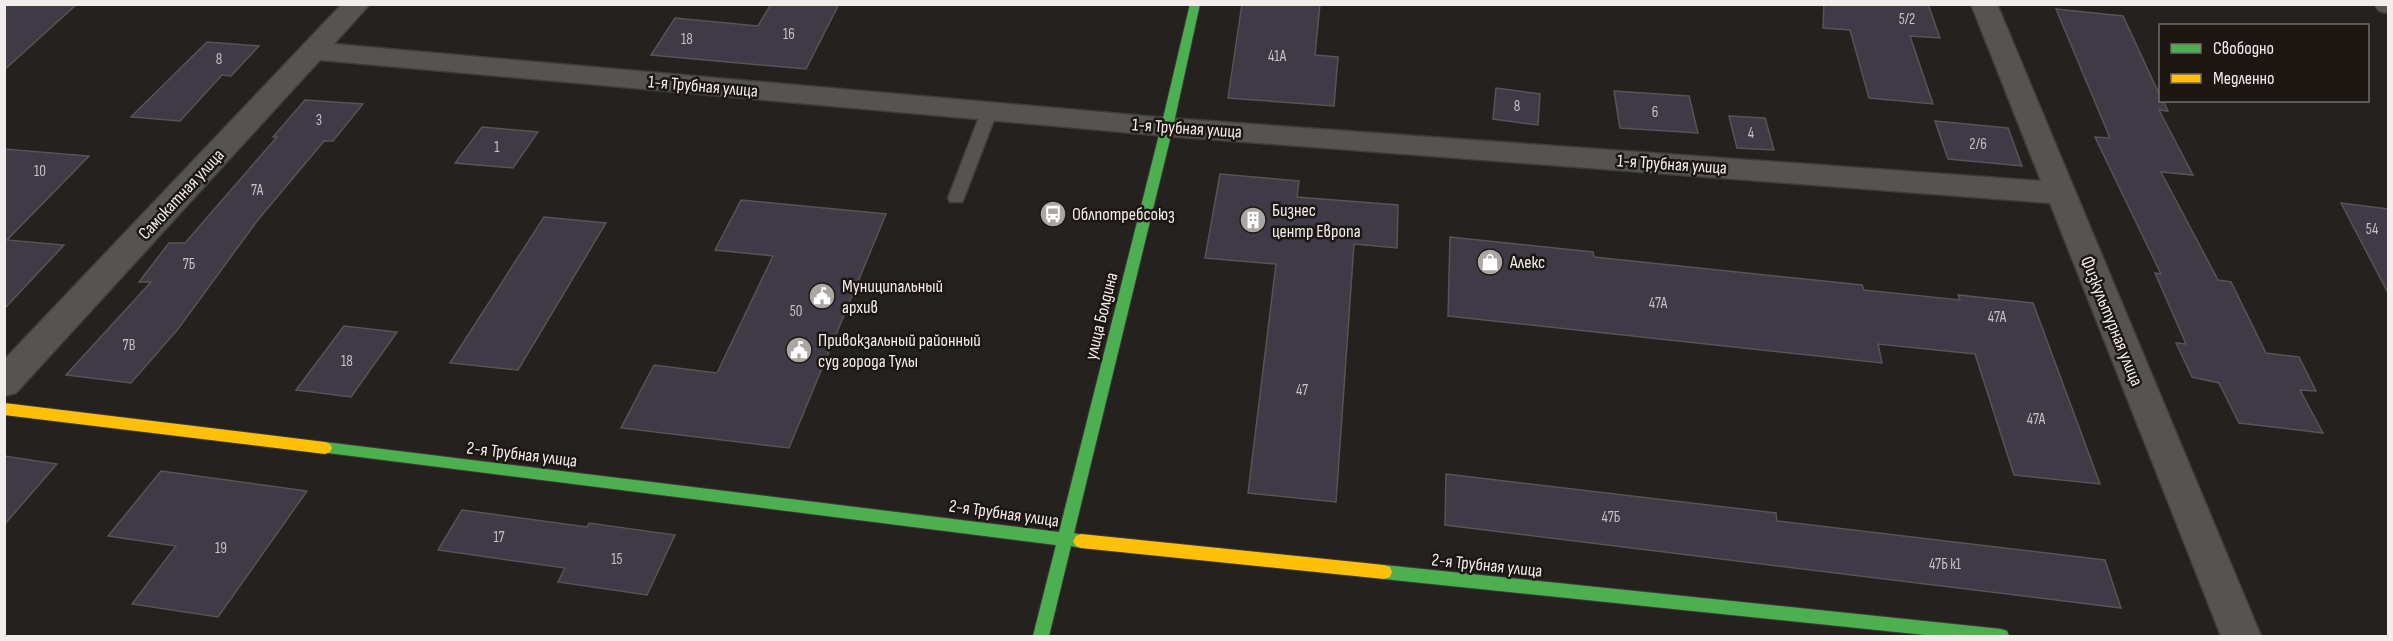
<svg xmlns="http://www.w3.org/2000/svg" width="2393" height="641" font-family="'Sofia Sans Condensed',sans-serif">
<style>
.building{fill:#3f3a46;stroke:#565455;stroke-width:1.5}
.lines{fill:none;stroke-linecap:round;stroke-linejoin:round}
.lane-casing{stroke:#3f3c3a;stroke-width:3}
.street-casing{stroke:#3f3c3a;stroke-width:3}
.fast-casing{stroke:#3f3c3a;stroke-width:2}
.slow-casing{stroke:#3f3c3a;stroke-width:2}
.lane{fill:#565352;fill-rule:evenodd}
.street{fill:#565352;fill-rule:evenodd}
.fast{fill:#4caf50;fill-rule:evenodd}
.slow{fill:#ffc107;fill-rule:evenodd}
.labels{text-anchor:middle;stroke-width:5;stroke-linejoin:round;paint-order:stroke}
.number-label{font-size:15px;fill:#c5c0c2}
.street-label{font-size:18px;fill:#f2edeb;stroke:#1d1714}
.poi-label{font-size:18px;fill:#f2edeb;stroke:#1d1714;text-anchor:start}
</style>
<rect width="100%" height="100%" fill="#25211f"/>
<path class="building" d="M4 4H77L4 70Z
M771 4H839L806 69 651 55 675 18 758 26Z
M1242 4H1320L1315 55 1338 57 1334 106 1228 98Z
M1824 4H1928L1940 38 1910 36 1933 104 1869 98 1850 30 1823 28Z
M2056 9 2123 16 2160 96V100H2163L2168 111 2159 110 2193 175 2161 172 2218 280 2231 282 2266 353 2299 357 2316 391 2300 390 2323 433 2239 423 2219 383 2192 377 2176 343 2186 344 2155 273 2161 274 2095 137 2110 138Z
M207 42 259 46 231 76 222 75 180 121 131 117Z
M1496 88 1540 94 1538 125 1493 119Z
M1614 91 1689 96 1698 133 1620 128Z
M305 100 363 104 333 141H324L257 221 178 329 131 383 66 375 151 282H139L169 243H185L277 137H273Z
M1729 116 1765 118 1774 150 1737 148Z
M1935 121 2008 128 2022 166 1948 159Z
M482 127 538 132 513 168 455 163Z
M4 149 89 156 7 240 64 245 4 309Z
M1220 174 1299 181 1297 197 1398 205 1397 248 1354 244 1336 502 1248 493 1276 264 1205 258Z
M741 200 886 214 789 448 621 428 654 365 717 373 773 256 715 250Z
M2341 203 2388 209V293Z
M544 217 606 223 518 370 450 363Z
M1450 237 1593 252 1594 257 1862 285 1864 290 1960 300 1958 295 2033 303 2100 484 2014 475 1975 354 1878 344 1882 363 1448 316Z
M344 326 397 332 351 397 296 390Z
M4 456 57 464 4 525Z
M161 471 307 491 218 617 132 604 176 546 108 536Z
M1446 474 1776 513 1777 521 2105 560 2121 608 1445 525Z
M462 510 587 527 589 523 675 535 647 595 558 582 565 568 438 550Z"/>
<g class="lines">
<defs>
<path id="lane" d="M989 107 997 112 964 198 962 202H950L948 198 981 112Z"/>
<path id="street" d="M342 4H370L334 44 1167 118 2041 181 1971 4H1997L2261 636H2221L2050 203 1167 136 320 60 16 393 4 396V360Z
M2388 4V13L2379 11 2375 5Z"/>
<path id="fast" d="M1190 4H1200L1173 127 1074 533 1086 536 1089 541 1086 546 1081 548 1071 546 1049 636H1033L1056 545 320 452 318 448 320 444 325 442 1059 532 1161 127Z
M1384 565 2001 629 2007 631 2009 636H1935L1384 579 1378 577 1376 572 1378 567Z"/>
<path id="slow" d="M4 403 325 442 330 444 332 448 330 452 325 454 4 415Z
M1081 534 1384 565 1390 567 1392 572 1390 577 1384 579 1081 548 1076 546 1073 541 1076 536Z"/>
</defs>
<use href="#lane" class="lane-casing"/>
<use href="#street" class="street-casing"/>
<use href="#fast" class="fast-casing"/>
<use href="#slow" class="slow-casing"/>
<use href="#lane" class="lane"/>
<use href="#street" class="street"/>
<use href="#fast" class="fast"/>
<use href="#slow" class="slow"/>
</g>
<defs>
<symbol id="bus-disc" viewBox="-11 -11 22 22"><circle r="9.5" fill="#aaa6a4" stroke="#1d1714"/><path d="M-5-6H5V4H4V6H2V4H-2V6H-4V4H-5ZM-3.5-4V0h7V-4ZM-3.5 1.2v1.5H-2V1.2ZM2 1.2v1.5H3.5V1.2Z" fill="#fff"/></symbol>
<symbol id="building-disc" viewBox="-11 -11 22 22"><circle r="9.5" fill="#aaa6a4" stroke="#1d1714"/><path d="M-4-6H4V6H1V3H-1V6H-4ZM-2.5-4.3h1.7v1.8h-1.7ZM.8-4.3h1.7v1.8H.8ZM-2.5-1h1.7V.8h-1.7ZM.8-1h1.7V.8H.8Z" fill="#fff"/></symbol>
<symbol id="shop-disc" viewBox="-11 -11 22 22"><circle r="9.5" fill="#aaa6a4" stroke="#1d1714"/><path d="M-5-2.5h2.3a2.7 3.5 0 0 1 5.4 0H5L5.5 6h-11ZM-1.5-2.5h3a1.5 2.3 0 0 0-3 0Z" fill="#fff"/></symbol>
<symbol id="civic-disc" viewBox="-11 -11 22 22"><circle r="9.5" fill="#aaa6a4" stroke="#1d1714"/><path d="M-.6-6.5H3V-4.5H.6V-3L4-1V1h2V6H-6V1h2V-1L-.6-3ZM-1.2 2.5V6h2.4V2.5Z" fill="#fff"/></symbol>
</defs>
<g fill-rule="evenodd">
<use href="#bus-disc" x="1038" y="199" width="30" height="30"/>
<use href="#building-disc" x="1238" y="205" width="30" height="30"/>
<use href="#shop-disc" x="1475" y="247" width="30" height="30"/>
<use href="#civic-disc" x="807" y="281" width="30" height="30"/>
<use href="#civic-disc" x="784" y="335" width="30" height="30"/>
</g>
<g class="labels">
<g class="number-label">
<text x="1907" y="24">5/2</text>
<text x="789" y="39">16</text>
<text x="687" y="44">18</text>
<text x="1277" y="61">41А</text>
<text x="219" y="64">8</text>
<text x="1517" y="111">8</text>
<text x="1655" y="117">6</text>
<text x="319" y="125">3</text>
<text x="1751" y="138">4</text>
<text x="1978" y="149">2/6</text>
<text x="497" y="152">1</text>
<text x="40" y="176">10</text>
<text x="257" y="195">7А</text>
<text x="2372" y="234">54</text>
<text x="189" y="269">7Б</text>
<text x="1658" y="308">47А</text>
<text x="796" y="316">50</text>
<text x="1997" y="322">47А</text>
<text x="129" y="350">7В</text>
<text x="347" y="366">18</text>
<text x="1302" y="395">47</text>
<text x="2036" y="424">47А</text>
<text x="1611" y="522">47Б</text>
<text x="499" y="542">17</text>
<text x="221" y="553">19</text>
<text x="617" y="564">15</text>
<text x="1945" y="569">47Б к1</text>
</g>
<g class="street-label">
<text transform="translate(703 86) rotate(5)" y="6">1-я Трубная улица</text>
<text transform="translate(1187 128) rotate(4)" y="6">1-я Трубная улица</text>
<text transform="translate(1672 164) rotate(4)" y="6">1-я Трубная улица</text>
<text transform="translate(181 194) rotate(-47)" y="6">Самокатная улица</text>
<text transform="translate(1101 316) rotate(-76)" y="6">улица Болдина</text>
<text transform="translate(2112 321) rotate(68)" y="6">Физкультурная улица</text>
<text transform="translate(522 454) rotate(7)" y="6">2-я Трубная улица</text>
<text transform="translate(1004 513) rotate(8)" y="6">2-я Трубная улица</text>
<text transform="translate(1487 565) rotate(6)" y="6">2-я Трубная улица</text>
</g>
<g class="poi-label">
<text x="1272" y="216">Бизнес<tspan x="1272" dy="21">центр Европа</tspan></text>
<text x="1072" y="220">Облпотребсоюз</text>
<text x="1510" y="268">Алекс</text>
<text x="842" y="292">Муниципальный<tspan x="842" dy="21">архив</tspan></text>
<text x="818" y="346">Привокзальный районный<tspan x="818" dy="21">суд города Тулы</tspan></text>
</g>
</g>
<rect width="2393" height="641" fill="none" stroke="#f2edeb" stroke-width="12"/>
<rect x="2159" y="24" width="210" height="78" fill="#1d1714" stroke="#726d6a" stroke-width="1.5"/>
<rect x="2171" y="44" width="30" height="9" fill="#4caf50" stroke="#726d6a" stroke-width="1.5"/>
<text x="2213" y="54" font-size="18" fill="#f2edeb">Свободно</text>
<rect x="2171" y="74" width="30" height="9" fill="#ffc107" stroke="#726d6a" stroke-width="1.5"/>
<text x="2213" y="84" font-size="18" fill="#f2edeb">Медленно</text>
</svg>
